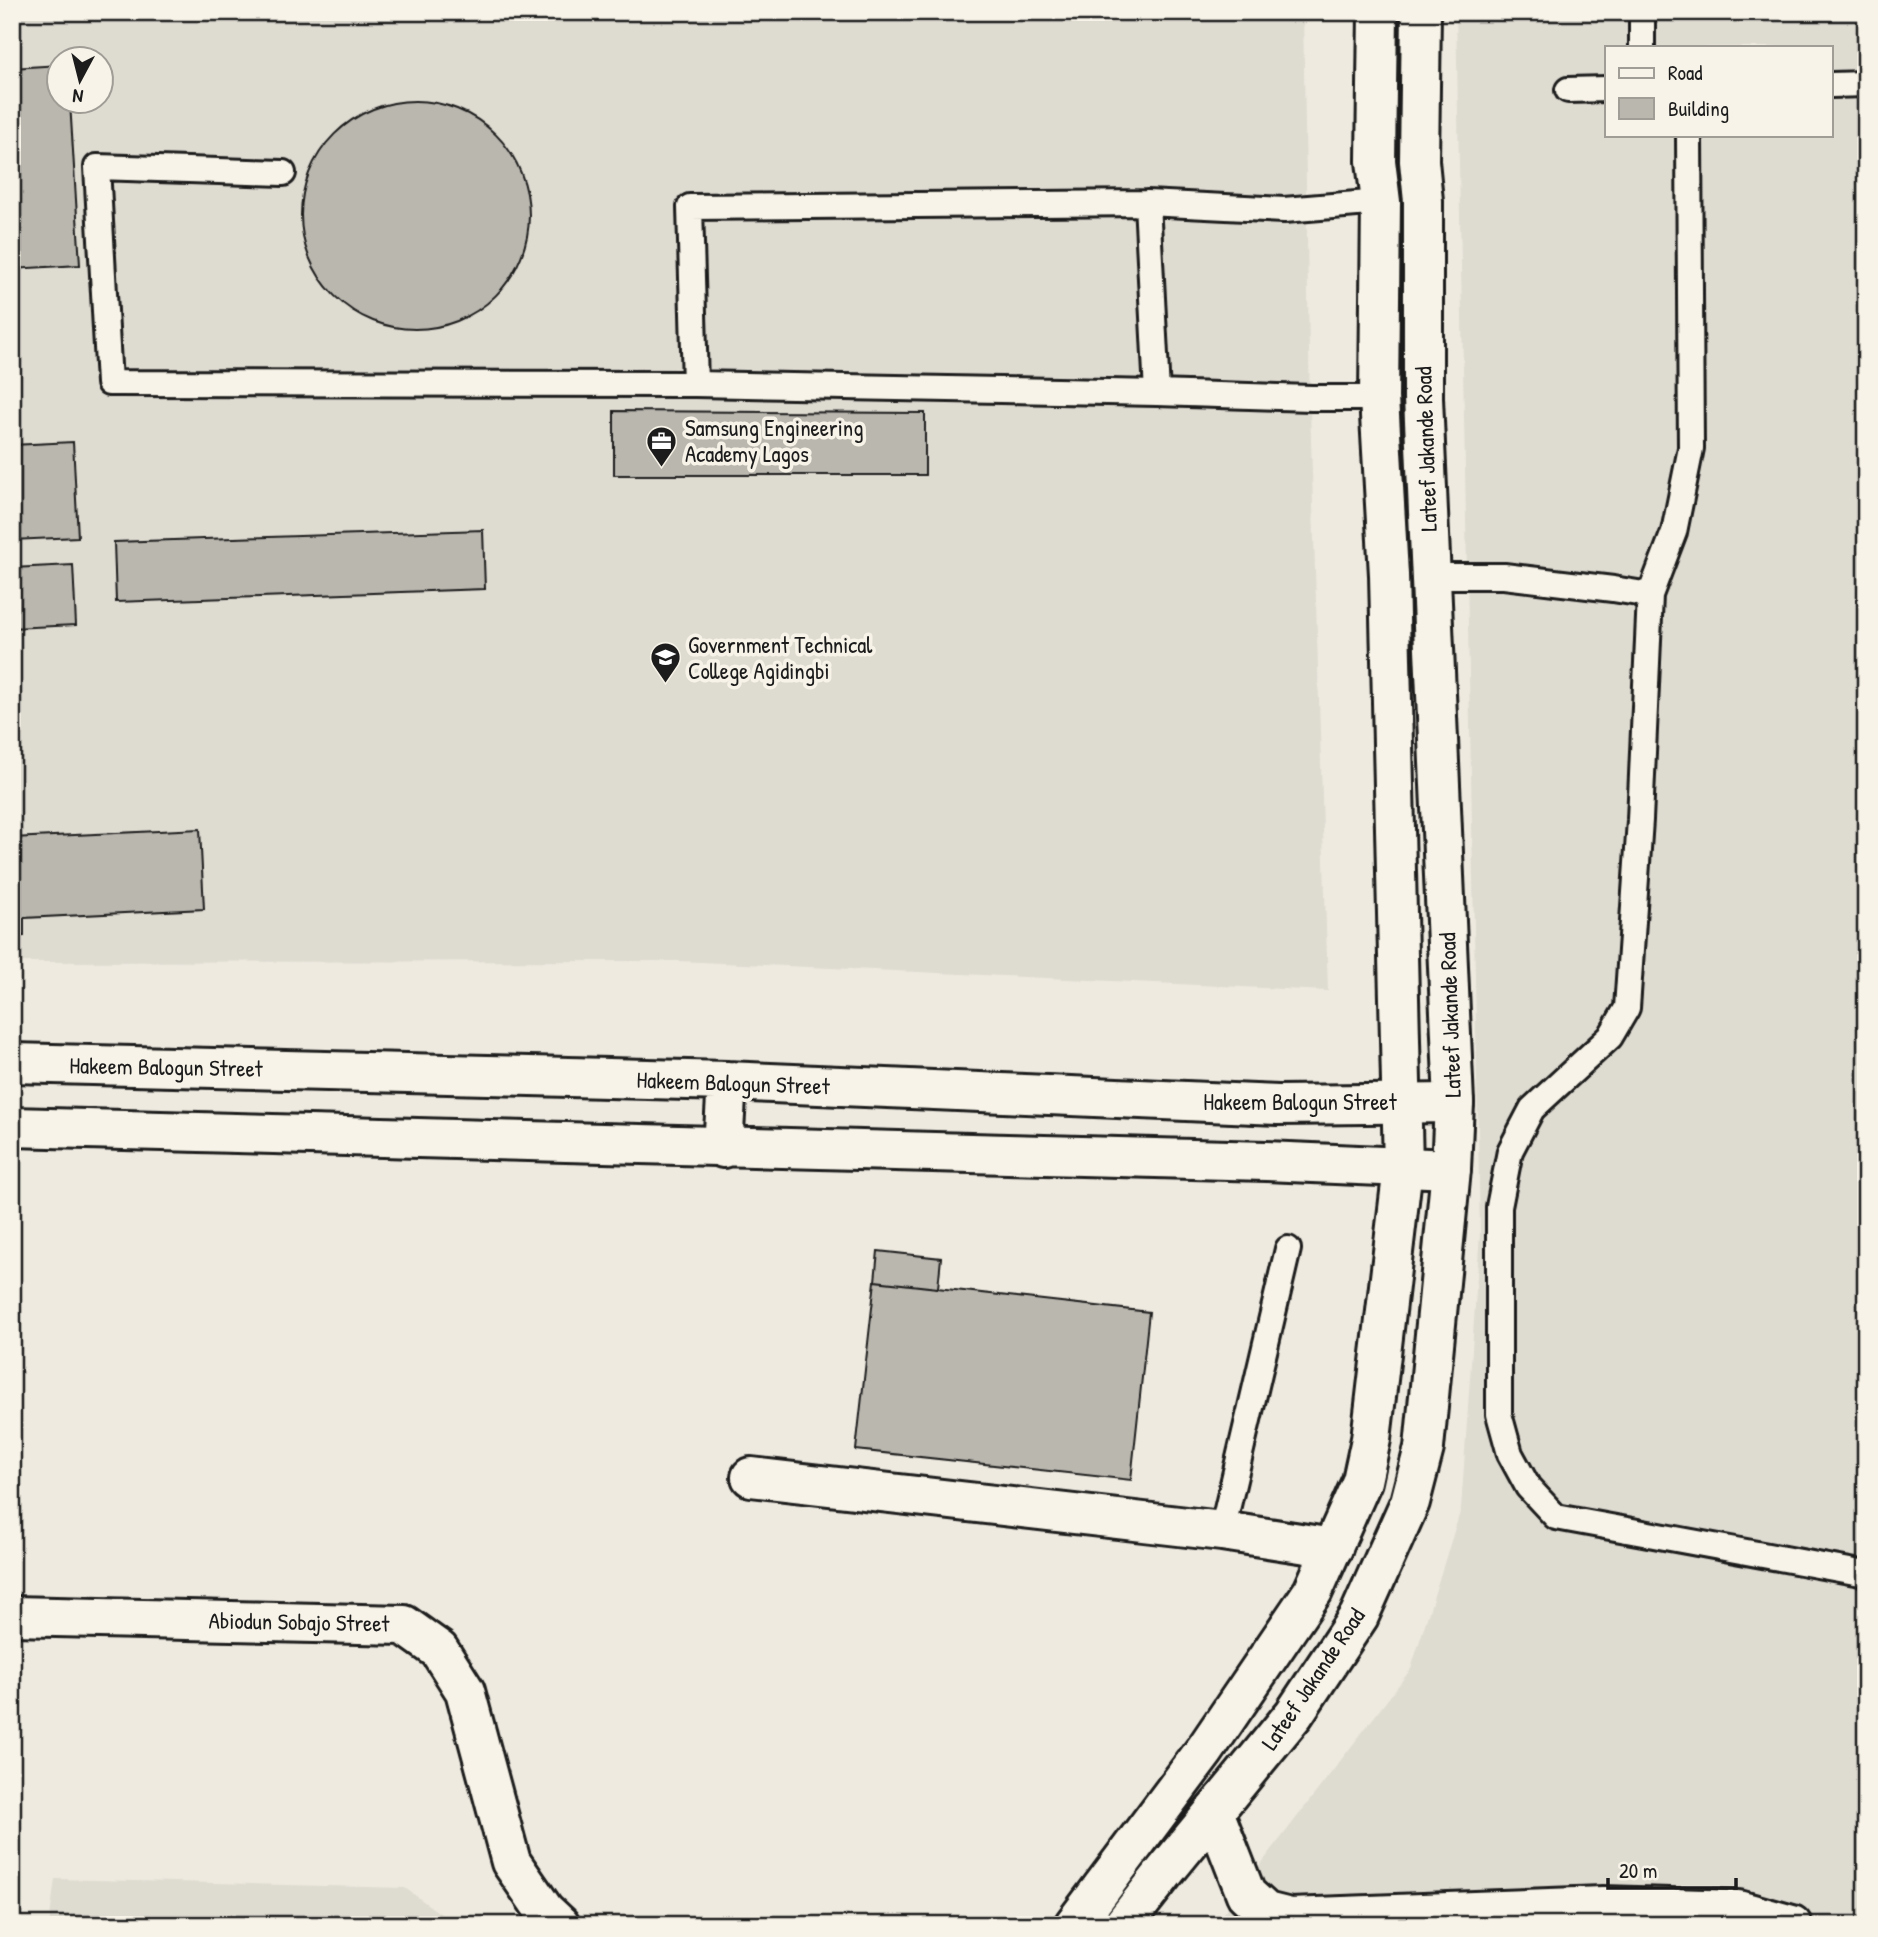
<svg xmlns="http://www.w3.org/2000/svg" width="1878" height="1937" font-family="'Patrick Hand',sans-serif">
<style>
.built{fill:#dedbd1;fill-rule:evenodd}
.building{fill:#bab7af;stroke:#1c1c1c;stroke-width:2}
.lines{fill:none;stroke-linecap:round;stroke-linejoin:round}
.service-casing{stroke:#1c1c1c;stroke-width:30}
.minor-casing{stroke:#1c1c1c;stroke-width:44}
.tertiary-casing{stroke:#1c1c1c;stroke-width:44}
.secondary-casing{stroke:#1c1c1c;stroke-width:44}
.service{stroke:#f7f3e8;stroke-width:24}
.minor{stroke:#f7f3e8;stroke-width:38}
.tertiary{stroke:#f7f3e8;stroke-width:38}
.secondary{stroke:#f7f3e8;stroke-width:38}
.labels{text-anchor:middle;stroke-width:7;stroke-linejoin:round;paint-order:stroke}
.poi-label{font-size:23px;fill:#1c1c1c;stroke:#f7f3e8;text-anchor:start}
.street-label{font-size:23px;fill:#1c1c1c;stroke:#f7f3e8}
</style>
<rect width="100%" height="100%" fill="#eeeae0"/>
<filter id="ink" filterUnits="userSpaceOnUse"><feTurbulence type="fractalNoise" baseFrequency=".0143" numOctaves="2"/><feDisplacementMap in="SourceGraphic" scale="14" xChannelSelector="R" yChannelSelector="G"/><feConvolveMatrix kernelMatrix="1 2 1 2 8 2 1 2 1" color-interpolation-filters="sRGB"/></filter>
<g filter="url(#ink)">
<path class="built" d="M12 12H1303L1310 408 1328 991 678 961 12 962ZM60 60H102V102H60Z
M1456 12H1866V1925H1214L1411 1669 1461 1509 1480 1233ZM1607 47H1831V135H1607Z
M55 1879 405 1888 456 1925H49Z"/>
<path class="building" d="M60 65V102H70L80 265 12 269V68Z
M301 215a114 114 0 1 1 228 0a114 114 0 1 1-228 0Z
M614 411 925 413V475H614Z
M73 442 78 537 12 540V445Z
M483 530 485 589 116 602 114 542Z
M73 565 76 625 12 628V568Z
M200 829 204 909 24 918V936L12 937V838Z
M878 1251 941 1258 938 1288 875 1281Z
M875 1281 1149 1312 1131 1480 856 1450Z"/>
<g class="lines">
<defs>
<path id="service" d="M1642 47V12
M1831 85 1866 84
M1568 90 1607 89
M1689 135 1691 448 1674 532 1650 595 1640 820 1627 1008 1610 1037 1532 1109 1510 1151 1499 1207V1414L1510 1454 1528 1487 1556 1517 1866 1574
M283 173 97 167 109 383 695 384 1157 393 1312 398H1379
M1147 203 1157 393
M695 384 690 207 1147 203 1284 210 1381 202
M1430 576H1504L1613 589 1650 595
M1222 1531 1288 1249"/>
<path id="minor" d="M751 1477 1222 1531 1333 1548
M12 1616 404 1625 439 1650 465 1691 511 1862 544 1910 560 1925
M1214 1812 1246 1894 1266 1912 1290 1918 1603 1906 1738 1910 1792 1925"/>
<path id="tertiary" d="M12 1063 727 1081 1278 1105 1454 1103
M12 1127 1266 1161 1451 1169
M723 1148 727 1081"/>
<path id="secondary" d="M1074 1925 1205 1750 1313 1591 1362 1481 1371 1439 1403 1167 1389 575 1379 398 1381 202 1376 161 1378 12
M1123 1925 1163 1874 1294 1714 1359 1616 1410 1502 1424 1448 1451 1169 1454 1103 1423 398V201L1419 161 1421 12"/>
</defs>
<use href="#service" class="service-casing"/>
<use href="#minor" class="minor-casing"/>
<use href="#tertiary" class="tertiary-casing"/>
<use href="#secondary" class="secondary-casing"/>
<use href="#service" class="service"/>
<use href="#minor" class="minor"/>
<use href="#tertiary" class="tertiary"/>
<use href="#secondary" class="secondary"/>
</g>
</g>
<defs>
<symbol id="office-pin" viewBox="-11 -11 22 30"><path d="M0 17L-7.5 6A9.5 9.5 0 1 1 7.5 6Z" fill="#1c1c1c" stroke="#f7f3e8"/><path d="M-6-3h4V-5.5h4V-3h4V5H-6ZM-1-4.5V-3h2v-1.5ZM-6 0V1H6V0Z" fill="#fff"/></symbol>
<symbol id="school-pin" viewBox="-11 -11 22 30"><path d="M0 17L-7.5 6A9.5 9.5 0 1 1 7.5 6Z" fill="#1c1c1c" stroke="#f7f3e8"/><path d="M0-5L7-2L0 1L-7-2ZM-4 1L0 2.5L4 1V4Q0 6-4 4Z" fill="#fff"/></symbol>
</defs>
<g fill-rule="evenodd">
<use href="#office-pin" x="644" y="424" width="35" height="47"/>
<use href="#school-pin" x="648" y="640" width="35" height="47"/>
</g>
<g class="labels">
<g class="poi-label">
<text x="685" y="436">Samsung Engineering<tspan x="685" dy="26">Academy Lagos</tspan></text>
<text x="688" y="653">Government Technical<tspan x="688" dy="26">College Agidingbi</tspan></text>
</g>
<g class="street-label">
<text transform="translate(1426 449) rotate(-92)" y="8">Lateef Jakande Road</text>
<text transform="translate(1450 1015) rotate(-92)" y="8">Lateef Jakande Road</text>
<text transform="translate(166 1067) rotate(1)" y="8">Hakeem Balogun Street</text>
<text transform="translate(733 1083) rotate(2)" y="8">Hakeem Balogun Street</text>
<text x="1300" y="1110">Hakeem Balogun Street</text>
<text transform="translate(299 1622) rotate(1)" y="8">Abiodun Sobajo Street</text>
<text transform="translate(1313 1679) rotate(-56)" y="8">Lateef Jakande Road</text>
</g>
</g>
<rect width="1878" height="1937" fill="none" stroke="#f7f3e8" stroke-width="42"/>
<rect x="21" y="21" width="1836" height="1895" fill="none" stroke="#1c1c1c" stroke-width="2.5" filter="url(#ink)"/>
<rect x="1605" y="46" width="228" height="91" fill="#f7f3e8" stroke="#9f9d96" stroke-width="2"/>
<rect x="1619" y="68" width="35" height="10" fill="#f7f3e8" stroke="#9f9d96" stroke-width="2"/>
<text x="1668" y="80" font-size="21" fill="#1c1c1c">Road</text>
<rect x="1619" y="98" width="35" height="21" fill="#bab7af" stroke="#9f9d96" stroke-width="2"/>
<text x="1668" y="116" font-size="21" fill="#1c1c1c">Building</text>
<g transform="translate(80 80) rotate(187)"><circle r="33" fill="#f7f3e8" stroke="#9f9d96" stroke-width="2"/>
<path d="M0-5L12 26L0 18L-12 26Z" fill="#1c1c1c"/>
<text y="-10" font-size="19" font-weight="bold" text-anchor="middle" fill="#1c1c1c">N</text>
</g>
<path d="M1608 1878v10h128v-10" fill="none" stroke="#1c1c1c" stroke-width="3.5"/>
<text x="1619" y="1878" font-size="21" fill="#1c1c1c" stroke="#f7f3e8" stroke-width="5" paint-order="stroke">20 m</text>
</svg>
